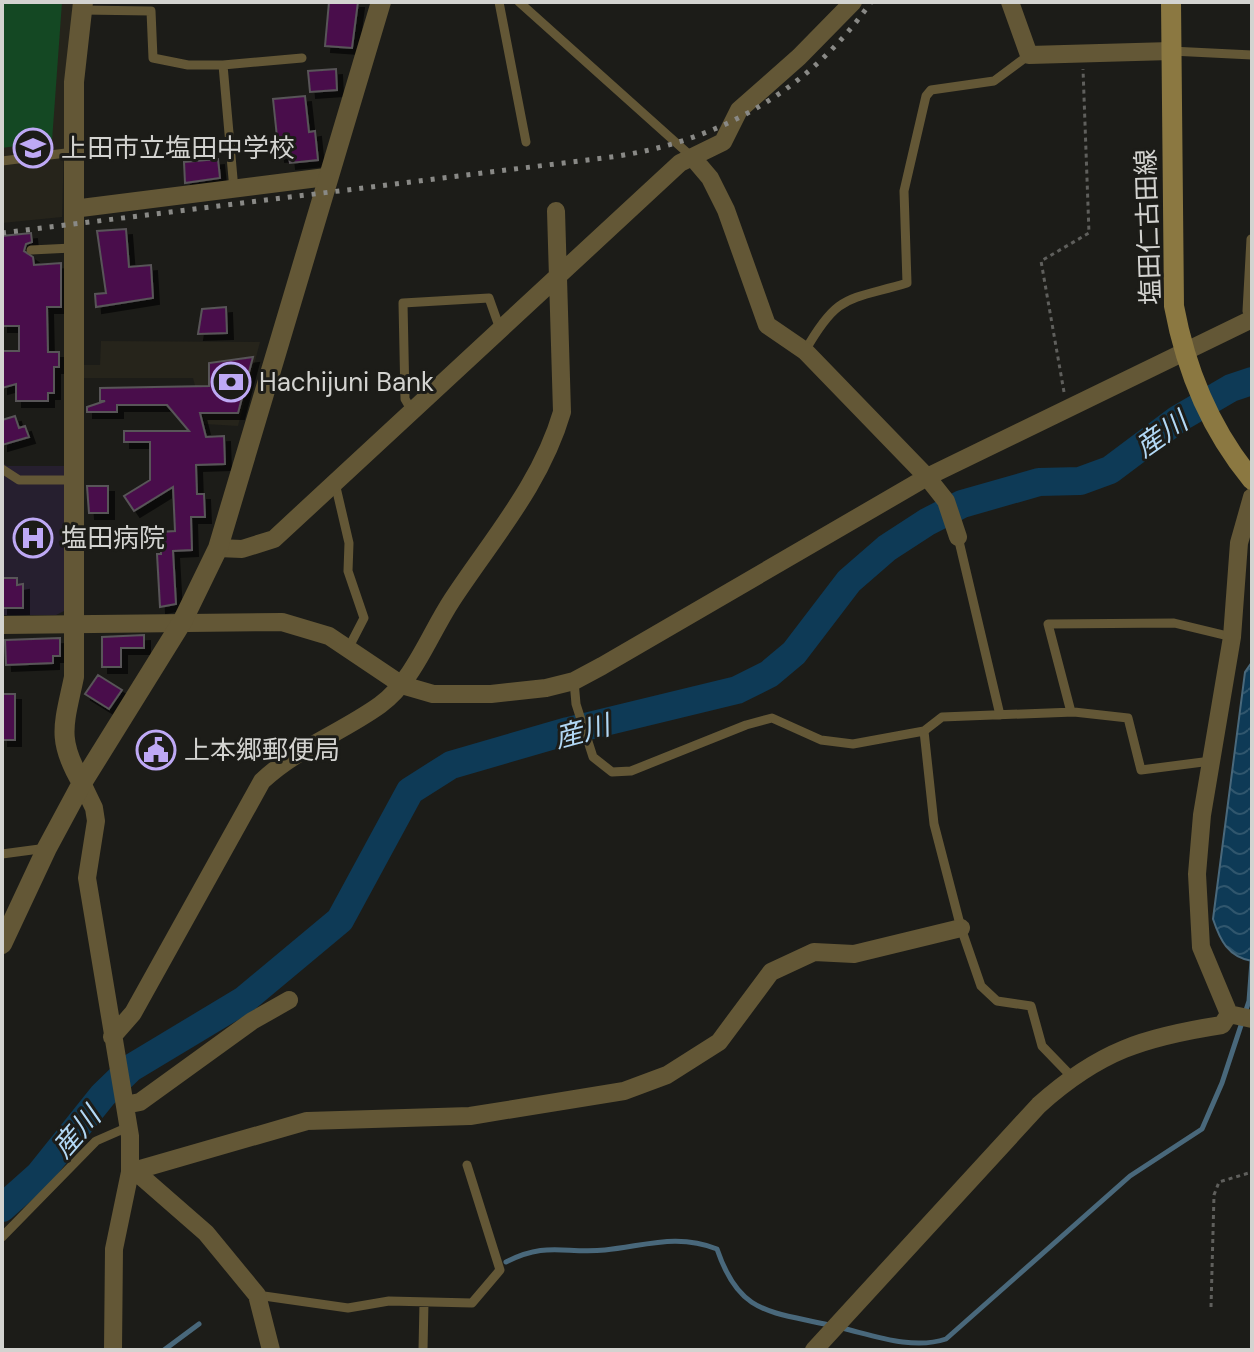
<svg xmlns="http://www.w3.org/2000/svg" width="1254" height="1352" font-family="'DM Sans','Noto Sans JP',sans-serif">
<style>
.built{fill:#26241b}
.medical{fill:#261f2f}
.garden{fill:#144823}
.water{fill:url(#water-waves);stroke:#49687b;stroke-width:2}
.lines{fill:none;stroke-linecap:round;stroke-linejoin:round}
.stream{stroke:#49687b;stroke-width:5}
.river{stroke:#0e3a56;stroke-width:28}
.building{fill:#49104b;stroke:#585458;stroke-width:2;filter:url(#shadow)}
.path{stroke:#5f5f5c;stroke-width:3;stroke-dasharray:4 4;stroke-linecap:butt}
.service{stroke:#635736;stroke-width:9}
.minor{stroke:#635736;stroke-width:18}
.tertiary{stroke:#635736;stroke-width:20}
.secondary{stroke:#8b7841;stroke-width:20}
.rail{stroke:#898986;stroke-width:5;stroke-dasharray:4 8;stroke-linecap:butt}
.labels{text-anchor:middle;stroke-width:6;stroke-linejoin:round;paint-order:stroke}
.poi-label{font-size:26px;fill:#d3d3d0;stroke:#1c1c18;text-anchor:start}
.street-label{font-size:26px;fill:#d3d3d0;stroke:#1c1c18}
.water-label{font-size:28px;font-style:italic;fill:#b2d8f5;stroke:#1c1c18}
</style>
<defs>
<pattern id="water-waves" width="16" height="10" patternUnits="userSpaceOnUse" patternTransform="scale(2)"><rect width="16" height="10" fill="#0e3a56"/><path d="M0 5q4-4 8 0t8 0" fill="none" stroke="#30566d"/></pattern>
<filter id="shadow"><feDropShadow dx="6" dy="6" stdDeviation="0" flood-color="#0009"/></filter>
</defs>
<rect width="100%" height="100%" fill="#1c1c18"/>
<path class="built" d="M2 2H74L66 79 62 217 2 223Z
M101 341 260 342 238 426 205 424 193 378H79V365H100Z"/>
<path class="medical" d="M2 462 7 466H64L66 610 56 615H2Z"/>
<path class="garden" d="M2 2H62L52 141 2 148Z"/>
<path class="water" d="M1252 662V961C1228 957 1220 940 1213 919L1245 672Z"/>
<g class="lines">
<path class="stream" d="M506 1262C547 1241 564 1254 605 1250 645 1246 677 1233 717 1249 739 1314 768 1311 829 1325
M842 1328C875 1336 913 1350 946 1339L1130 1176 1202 1129 1222 1083 1249 1001 1252 961
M164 1350 199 1324"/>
<path class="river" d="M2 1208 39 1175 103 1095 131 1068 244 1000 340 920 410 791 451 765 568 731 737 690 769 674 794 653 849 581 887 548 927 522 962 504 1039 482 1080 481 1110 470 1178 419 1231 388 1252 381"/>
</g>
<path class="building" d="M329 2H358L352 48 325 46Z
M336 69 337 90 310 92 308 71Z
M305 96 309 132 315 131 318 160 290 163 289 155 279 156 273 99Z
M218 159 220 178 185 183 184 162Z
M126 229 129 267 151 265 153 298 96 307 95 294 106 293 97 231Z
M31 233 32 242 26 244 24 251 33 257 34 265 61 263V307H47L48 352H59V367H54V393H48V401H16V384L2 388V351H19V326H2V236Z
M226 307 227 333 198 334 202 309Z
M253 357 238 413H200L206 437 224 436 225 464 196 465 197 494H204L205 517H191L192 550 173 551 176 604 160 607 157 554H161L160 532 175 531 173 487 134 511 124 496 150 480V442H124V431H189L167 405H117V412H87V407L105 401H100V388L209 386V363Z
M15 416 19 428 25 426 29 437 2 445V420Z
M87 486H108V513H89Z
M2 578H17V585L23 584V608H2Z
M144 635V648H121V667H102V637Z
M60 638V656H53V663L6 665 5 640Z
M98 675 122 690 109 709 85 694Z
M2 694H15V740H2Z"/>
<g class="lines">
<path class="path" d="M1064 392 1041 261 1089 233 1083 69
M1211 1307 1214 1195 1219 1182 1252 1172"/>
<path class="service" d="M499 2 526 142
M519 2 692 157
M82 10 151 11 153 58 188 65H223
M1171 51 1252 55
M2 161 74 152
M234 190 223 65 302 58
M1251 239 1247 311 1251 319
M31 250 72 248
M805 351C838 293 847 301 907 283L904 191 926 96 931 90 994 81 1029 55
M412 411 405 399 403 303 489 298 500 329
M2 469 19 480H72
M335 483 349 543 348 571 364 618 349 647
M958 537 1000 715
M574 681 576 704 593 757 612 772 631 771 746 725 772 718 821 740 853 744 924 731 942 717 1074 712 1128 718 1141 770 1211 761
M1071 712 1048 624 1174 623 1232 637
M924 731 934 824 961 928 981 986 997 1001 1031 1006 1042 1046 1071 1076
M2 854 47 848
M2 1237 96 1141 128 1127
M257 1295 348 1308 389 1301 472 1303 500 1270 467 1165
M423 1350 424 1302"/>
<path class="minor" d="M1010 2 1029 55 1171 51
M693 158 710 178 726 210 767 325 805 351 927 477 946 501 958 537
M73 209 326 177
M1252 497 1239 543 1232 637 1202 815 1197 874 1201 947 1229 1014 1252 1019
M218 548 242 549 274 539 680 163 723 142 739 110 799 57 853 2
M2 625 282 622 329 636 402 685 433 694H491L546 688 574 681 602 666 927 477 1252 319
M82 783 94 808 96 821 87 878 130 1136V1172L114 1249 113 1350
M112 1037 133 1013 262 781C297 748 341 733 380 705 414 680 429 635 452 600 492 539 541 484 562 412L556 211
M125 1105 140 1102 252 1021 289 1000
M135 1171 206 1233 257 1295 271 1350
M130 1172 307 1121 470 1116 624 1091 667 1075 719 1042 771 972 814 952 854 954 961 928
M814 1350 1039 1105C1099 1051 1144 1037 1222 1025L1229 1014"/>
<path class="tertiary" d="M82 783C56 739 64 725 74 677V82L83 2
M2 944 47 848 82 783 182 622 218 548 381 2"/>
<path class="secondary" d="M1171 2 1174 306C1186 371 1210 429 1252 480"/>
<path class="rail" d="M2 233 611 157C718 142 809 91 871 2"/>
</g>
<defs>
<symbol id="school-ring" viewBox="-11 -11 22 22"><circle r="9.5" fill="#1c1c18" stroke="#bea9f5" stroke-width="1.5"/><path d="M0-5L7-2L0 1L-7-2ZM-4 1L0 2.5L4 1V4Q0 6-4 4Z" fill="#bea9f5"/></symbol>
<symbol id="bank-ring" viewBox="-11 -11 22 22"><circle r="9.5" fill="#1c1c18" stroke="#bea9f5" stroke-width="1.5"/><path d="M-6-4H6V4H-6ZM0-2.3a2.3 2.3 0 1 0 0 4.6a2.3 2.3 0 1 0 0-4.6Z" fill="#bea9f5"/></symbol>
<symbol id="hospital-ring" viewBox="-11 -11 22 22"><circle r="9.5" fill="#1c1c18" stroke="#bea9f5" stroke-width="1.5"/><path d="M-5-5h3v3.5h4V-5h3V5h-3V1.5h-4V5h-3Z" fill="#bea9f5"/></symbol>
<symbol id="civic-ring" viewBox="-11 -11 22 22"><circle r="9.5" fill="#1c1c18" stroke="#bea9f5" stroke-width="1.5"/><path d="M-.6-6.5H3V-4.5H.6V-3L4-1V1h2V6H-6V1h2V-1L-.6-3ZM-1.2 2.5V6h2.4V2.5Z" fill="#bea9f5"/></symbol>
</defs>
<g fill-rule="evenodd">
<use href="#school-ring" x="11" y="126" width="44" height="44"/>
<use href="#bank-ring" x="209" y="360" width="44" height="44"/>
<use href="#hospital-ring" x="11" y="516" width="44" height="44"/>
<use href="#civic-ring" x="134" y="728" width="44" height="44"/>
</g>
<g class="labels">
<g class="poi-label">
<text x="61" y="157">上田市立塩田中学校</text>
<text x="259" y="391">Hachijuni Bank</text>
<text x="61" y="547">塩田病院</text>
<text x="184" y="759">上本郷郵便局</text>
</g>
<g class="street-label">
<text transform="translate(1148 227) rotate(-92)" y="9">塩田仁古田線</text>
</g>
<g class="water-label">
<text transform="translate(1161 434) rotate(-35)" y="10">産川</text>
<text transform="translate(582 731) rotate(-15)" y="10">産川</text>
<text transform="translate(76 1132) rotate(-49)" y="10">産川</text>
</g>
</g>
<rect width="1254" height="1352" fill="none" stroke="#d3d3d0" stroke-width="8"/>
</svg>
